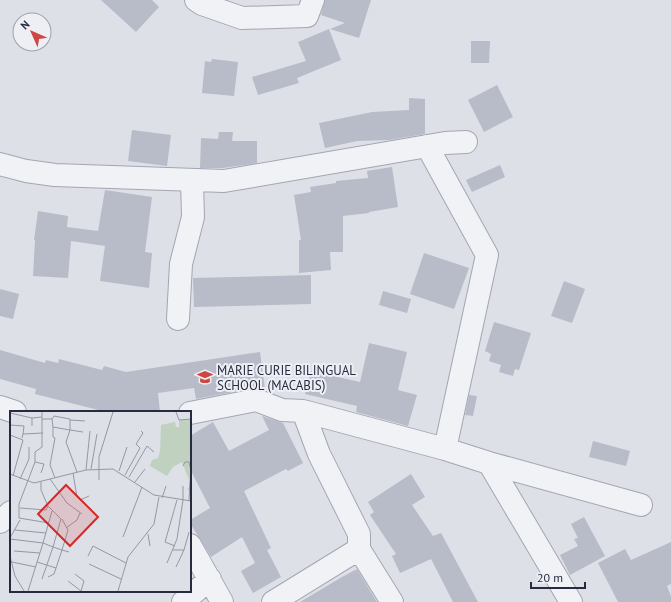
<svg xmlns="http://www.w3.org/2000/svg" width="671" height="602" font-family="'PT Sans',sans-serif">
<style>
.building{fill:#b8bbc8}
.lines{fill:none;stroke-linecap:round;stroke-linejoin:round}
.minor-casing{stroke:#a3a6b2;stroke-width:24}
.minor{stroke:#f1f2f6;stroke-width:22}
.labels{text-anchor:middle;stroke-width:4;stroke-linejoin:round;paint-order:stroke}
.poi-label{font-size:13px;fill:#272b3f;stroke:#edeff5;text-anchor:start}
.inset-road{fill:none;stroke:#9598a4;stroke-width:1}
.view{fill:#d62828;fill-opacity:0.15;stroke:#d62828;stroke-width:2}
.inset-edge{fill:none;stroke:#272b3f;stroke-width:2}
</style>
<rect width="100%" height="100%" fill="#dee0e8"/>
<path class="building" d="M101 0H152L159 7 136 32Z
M325 0H371L359 38 330 29 345 23 321 15Z
M329 29 341 60 297 78 299 83 258 95 252 77 306 61 298 42Z
M471 41H490L489 63H471Z
M212 59 238 62 234 96 202 93 205 61 211 62Z
M497 85 513 117 484 132 468 100Z
M409 98 425 99V134L389 140 357 141 325 148 319 123 372 112 409 110Z
M132 130 171 135 167 166 128 161Z
M219 132H233L232 141H257V163L223 168H200L201 138 218 139Z
M500 165 505 177 472 192 466 180Z
M392 167 398 207 369 212V213L343 216V252H330L331 270 299 273V240H301L294 195 311 192 310 187 336 183V181L368 178 367 171Z
M105 190 152 197 145 252 152 253 149 288 100 281 105 246 71 241 68 278 33 276 35 240H34L38 211 68 216 67 227 98 231Z
M424 253 469 268 454 309 410 294Z
M311 275V304L194 307 193 278Z
M564 281 585 289 572 323 551 316Z
M0 289 19 294 13 319 0 316Z
M383 291 411 299 407 313 379 305Z
M494 322 531 333 519 370 515 369 513 376 499 372 501 365 489 361 491 354 485 351Z
M369 343 407 352 398 390 417 395 408 426 356 412 357 406 305 394 311 371 360 382Z
M0 350 45 363 46 360 58 363 59 359 102 370 104 366 126 372 260 352 265 390 254 388 196 399 194 388 158 393 160 412H106L35 394 36 389 0 379Z
M469 395 477 396 473 416 465 415Z
M262 416 283 423 303 463 288 471 286 469 244 491 271 548 267 550 281 577 253 593 241 571 255 563 242 537 211 557 190 523V520L210 508 190 469V436L213 422 229 451 269 430Z
M593 441 630 451 626 466 589 457Z
M411 474 425 497 412 505 433 536 441 533 478 602H453L431 559 400 573 392 556 396 554 370 515 374 512 368 502Z
M584 517 605 556 570 575 560 555 578 546 574 539 578 538 571 524Z
M671 542V584L667 586 671 596V602H618L598 563 625 549 631 560Z
M357 569 377 602H300L342 577Z"/>
<g class="lines">
<defs>
<path id="minor" d="M196 0 202 4 242 18 307 16 313 0
M427 146 487 255 445 449
M0 164 26 171 55 175 224 181 445 143 466 142
M178 319 181 264 193 217 192 181
M0 407 15 412
M303 411 445 449 489 463 571 602
M190 413 256 400 282 410 303 411 319 454 359 534V549L392 602
M489 463 641 505
M0 522 11 512
M190 545 222 602
M183 602 210 579
M273 602 359 549"/>
</defs>
<use href="#minor" class="minor-casing"/>
<use href="#minor" class="minor"/>
</g>
<defs>
<symbol id="school-bare" viewBox="-9 -9 18 18"><path d="M0-5L7-2L0 1L-7-2ZM-4 1L0 2.5L4 1V4Q0 6-4 4Z" fill="#ce4741" stroke="#edeff5" stroke-width="2.5" paint-order="stroke"/></symbol>
</defs>
<g fill-rule="evenodd">
<use href="#school-bare" x="194" y="366" width="22" height="22"/>
</g>
<g class="labels">
<g class="poi-label">
<text x="217" y="375">MARIE CURIE BILINGUAL<tspan x="217" dy="15">SCHOOL (MACABIS)</tspan></text>
</g>
</g>
<g transform="translate(10 411)">
<rect width="181" height="181" fill="#dee0e8"/>
<path d="M181 8V80L177 79 181 74 172 51 163 56 157 65 140 55 142 49 148 47 150 40 151 14 165 11 166 16H169V9Z" fill="#c0d2bf"/>
<path class="inset-road" d="M32 1V36L25 41V51L9 93V107L39 112M166 1 169 9 181 8M0 2 22 7M32 8H42L43 16 60 19 56 31 67 61M42 8 44 5 60 8V19L73 21M60 9 75 10M0 14 14 15 13 23M22 15V7L32 6M43 16V26L45 27 40 54 45 67M0 24 13 29 3 65M12 27 13 23 33 22M25 51 34 53 31 62M173 55 175 51H179L181 60M81 58 87 23M76 59 80 20M109 60 117 36M63 62 67 86 70 89 79 85M0 63 24 72 76 59 103 58 144 84 181 90M115 64 130 37 126 33 133 22 131 20M119 66 137 35 144 41M10 68 19 48V36M40 68 57 92 72 103M89 69V46L103 1M125 71 135 58M152 87 156 75M173 89V75M179 90 180 70M10 97 36 99 38 95M52 108 58 119 52 139 59 141M56 117 67 109 70 102M5 119 36 122M138 123 140 135M113 126 132 76M0 127 10 109M0 128 33 132 42 100M165 135 155 131 167 89M163 139H174L179 121M4 140 30 142M0 145 5 165 14 180M78 145 83 135 116 152M2 151 26 156M27 151 46 157 52 139 43 136 51 108 38 95 31 79V71M157 152 167 128 173 89M79 153 111 168M166 156 174 139M65 163 74 170 71 180M38 166 44 163 46 157M58 170 71 180M18 180 33 132 43 136 32 168M108 180 118 146 144 113 149 86"/>
<path class="view" d="M56 74 88 106 60 135 28 103Z"/>
<rect width="181" height="181" class="inset-edge"/>
</g>
<g transform="translate(32 32) rotate(315)"><circle r="19" fill="#edeff5" stroke="#9ea1ac"/>
<path d="M0-3L7 15L0 10L-7 15Z" fill="#ce4741"/>
<text y="-6" font-size="11" font-weight="bold" text-anchor="middle" fill="#272b3f">N</text>
</g>
<path d="M531 582v6h54v-6" fill="none" stroke="#272b3f" stroke-width="2"/>
<text x="537" y="582" font-size="12" fill="#272b3f" stroke="#edeff5" stroke-width="3" paint-order="stroke">20 m</text>
</svg>
